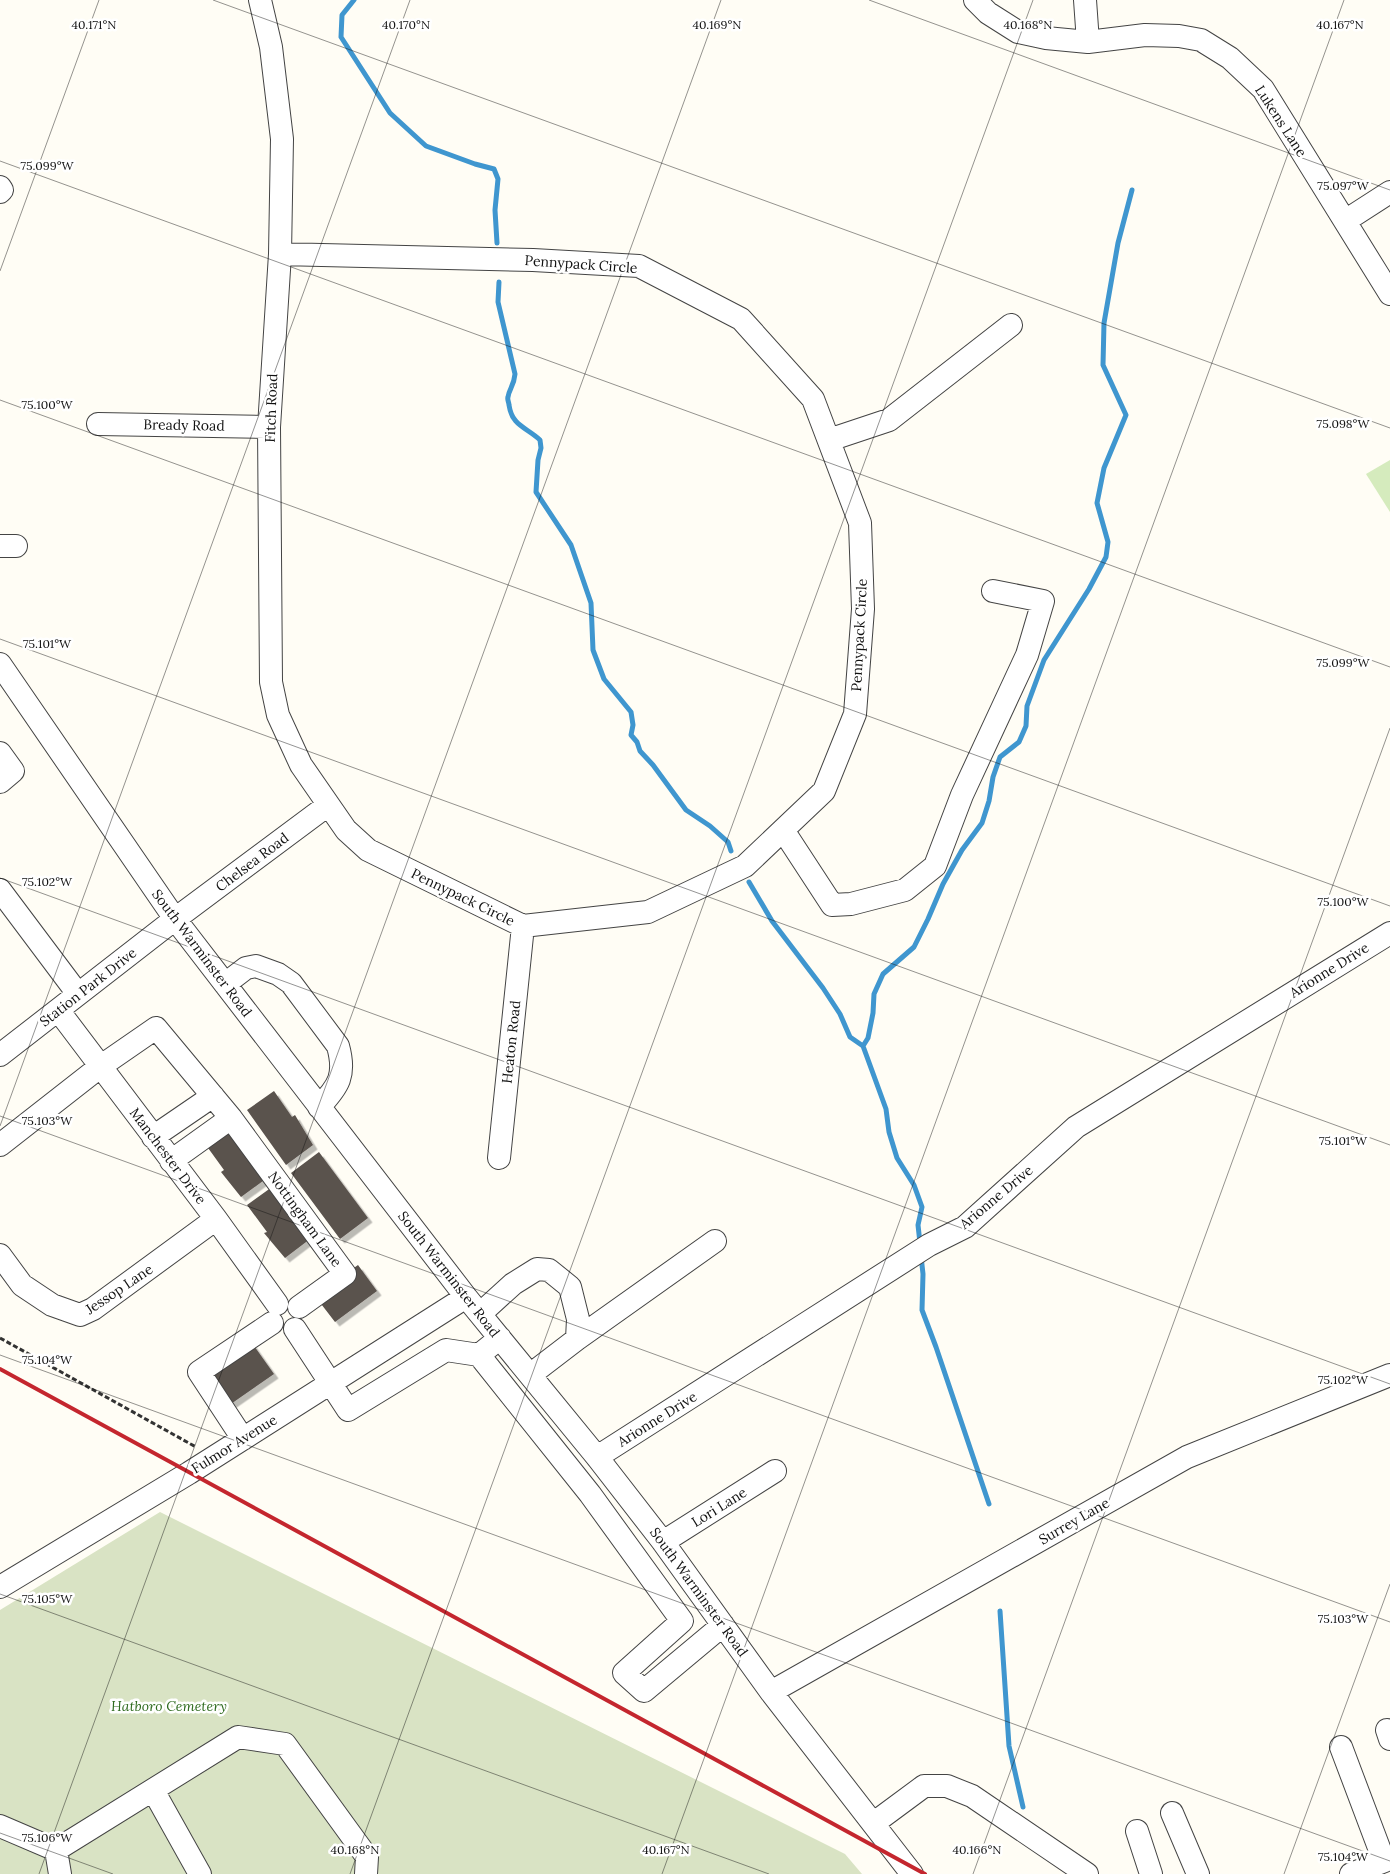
<svg xmlns="http://www.w3.org/2000/svg" width="1390" height="1874" font-family="Lora,serif">
<style>
.green{fill:#d5ebbd}
.cemetery{fill:#d9e3c4}
.lines{fill:none;stroke-linecap:round;stroke-linejoin:round}
.stream{stroke:#3f96cf;stroke-width:5}
.building{fill:#5a524d;filter:url(#shadow)}
.minor-casing{stroke:#444;stroke-width:24}
.path{stroke:#333;stroke-width:3;stroke-dasharray:5 2.5;stroke-linecap:butt}
.minor{stroke:#fff;stroke-width:22}
.rail{stroke:#c4262e;stroke-width:4}
.ticks{fill:none;stroke:#111;stroke-width:1;stroke-opacity:0.45}
.labels{text-anchor:middle;stroke-width:5;stroke-linejoin:round;paint-order:stroke}
.street-label{font-size:14px;fill:#111;stroke:#fff}
.park-label{font-size:14px;font-style:italic;fill:#2f6b1f;stroke:#fff}
.ticks-label{font-size:12px;text-anchor:middle;fill:#111;stroke:#fff;stroke-width:5;stroke-linejoin:round;paint-order:stroke}
</style>
<defs>
<filter id="shadow"><feDropShadow dx="4.5" dy="4.5" stdDeviation="0" flood-color="#0004"/></filter>
</defs>
<rect width="100%" height="100%" fill="#fffdf5"/>
<path class="green" d="M1390 460V512L1366 474Z"/>
<path class="cemetery" d="M160 1512 845 1854 862 1874H0V1610Z"/>
<g class="lines">
<path class="stream" d="M354 0 342 15 341 37 390 113 426 146 475 164 494 169 498 179 495 210 497 243
M499 282 498 302 515 374C514 386 509 389 508 397 507 400 509 402 509 405 512 426 526 427 540 440L541 448 538 460 536 492 571 545 591 603 593 650 604 679 631 712 633 725 631 735 637 742 640 751 653 765 686 810 710 826 728 842 731 851
M749 882 772 921 823 988 840 1014 850 1037 863 1046 886 1109 889 1132 897 1158 914 1185 922 1207 918 1225 920 1243
M863 1046 868 1038 873 1013 874 994 883 974 914 947 928 919 943 884 962 850 982 823 989 801 993 777 1000 757 1019 742 1026 726 1027 706 1044 660 1089 589 1106 557 1108 542 1097 503 1104 468 1126 415 1103 365 1104 323 1118 243 1132 190
M921 1256 923 1274 922 1310 936 1347 989 1504
M1000 1611 1009 1746 1023 1807"/>
</g>
<path class="building" d="M274 1091 292 1117 295 1115 313 1145 286 1165 247 1110Z
M227 1123 267 1178 241 1197 221 1172 224 1170 203 1141Z
M319 1152 368 1218 340 1239 291 1173Z
M272 1187 310 1239 285 1258 264 1233 267 1232 247 1205Z
M358 1265 377 1291 335 1322 315 1296Z
M252 1343 274 1374 228 1406 206 1375Z"/>
<g class="lines">
<defs>
<path id="minor" d="M260 0 271 47 282 139 280 254 269 427 271 682 278 715 301 765 346 830 368 850 523 926 648 912 745 866 824 791 855 714 863 609 860 523 813 399 741 319 639 266 533 260 280 254
M975 0 988 13 1018 32 1046 38 1088 42 1145 35 1179 36 1201 40 1230 58 1263 89 1390 294
M1085 0 1088 42
M0 187 2 190 0 192
M1345 221 1390 192
M98 424 269 427
M829 440 889 420 1011 325
M0 546H16
M0 664 175 919 466 1297 597 1457 663 1542 771 1692 912 1874
M0 753 13 771 0 782
M783 830 832 905 851 904 905 890 935 866 962 795 1027 655 1043 601 993 591
M0 890 78 994
M225 984 246 968 256 966 278 974 291 983 338 1046C346 1075 339 1086 319 1107
M58 1010 216 1219 277 1304
M0 1055 175 919 328 805
M153 1137 213 1096
M0 1145 101 1066 156 1028 231 1118 345 1274 299 1307
M499 1158 523 926
M171 1161 231 1118
M0 1255 22 1285 52 1305 80 1315 93 1309 216 1219
M480 1314 513 1284 537 1269 549 1270 570 1287 578 1319 577 1339 530 1375
M295 1329 348 1410 446 1350 479 1355
M500 1338 479 1355 590 1494 682 1621 624 1673 644 1691 723 1625
M577 1339 715 1241
M243 1439 199 1372 272 1323
M597 1457 929 1245 965 1227 1076 1127 1390 933
M663 1542 775 1471
M0 1587 189 1473 466 1297
M771 1692 1187 1457 1390 1375
M1387 1730 1390 1739
M1341 1747 1384 1861
M153 1790 200 1874
M1172 1813 1198 1874
M874 1823 924 1786H947L972 1796 1087 1874
M0 1826 56 1850 238 1737 285 1744 367 1857 366 1874
M1137 1831 1151 1874
M56 1850 60 1874
M1351 1874 1390 1859"/>
</defs>
<use href="#minor" class="minor-casing"/>
<path class="path" d="M0 1338 196 1447"/>
<use href="#minor" class="minor"/>
<path class="rail" d="M0 1369 925 1874"/>
</g>
<path class="ticks" d="M213 0 1390 428M869 0 1390 190M0 161 1390 667M0 271 99 0M0 400 1390 906M0 639 1390 1145M0 878 1390 1384M0 1116 1390 1622M0 1126 410 0M0 1355 1390 1861M0 1594 769 1874M0 1833 113 1874M39 1874 721 0M350 1874 1033 0M662 1874 1344 0M973 1874 1390 728M1284 1874 1390 1584"/>
<g class="labels">
<g class="street-label">
<text transform="translate(1281 121) rotate(57)" y="5">Lukens Lane</text>
<text transform="translate(581 264) rotate(4)" y="5">Pennypack Circle</text>
<text transform="translate(271 408) rotate(-88)" y="5">Fitch Road</text>
<text transform="translate(184 425) rotate(1)" y="5">Bready Road</text>
<text transform="translate(859 635) rotate(-87)" y="5">Pennypack Circle</text>
<text transform="translate(252 862) rotate(-37)" y="5">Chelsea Road</text>
<text transform="translate(463 897) rotate(26)" y="5">Pennypack Circle</text>
<text transform="translate(202 953) rotate(53)" y="5">South Warminster Road</text>
<text transform="translate(1329 970) rotate(-32)" y="5">Arionne Drive</text>
<text transform="translate(88 987) rotate(-38)" y="5">Station Park Drive</text>
<text transform="translate(511 1042) rotate(-84)" y="5">Heaton Road</text>
<text transform="translate(168 1156) rotate(53)" y="5">Manchester Drive</text>
<text transform="translate(996 1197) rotate(-40)" y="5">Arionne Drive</text>
<text transform="translate(305 1219) rotate(54)" y="5">Nottingham Lane</text>
<text transform="translate(449 1274) rotate(52)" y="5">South Warminster Road</text>
<text transform="translate(119 1289) rotate(-34)" y="5">Jessop Lane</text>
<text transform="translate(657 1419) rotate(-32)" y="5">Arionne Drive</text>
<text transform="translate(234 1444) rotate(-32)" y="5">Fulmor Avenue</text>
<text transform="translate(719 1507) rotate(-32)" y="5">Lori Lane</text>
<text transform="translate(1074 1521) rotate(-30)" y="5">Surrey Lane</text>
<text transform="translate(699 1592) rotate(54)" y="5">South Warminster Road</text>
</g>
<g class="park-label">
<text x="169" y="1711">Hatboro Cemetery</text>
</g>
</g>
<g class="ticks-label">
<text x="94" y="29">40.171°N</text>
<text x="406" y="29">40.170°N</text>
<text x="717" y="29">40.169°N</text>
<text x="1028" y="29">40.168°N</text>
<text x="1340" y="29">40.167°N</text>
<text x="47" y="170">75.099°W</text>
<text x="1343" y="190">75.097°W</text>
<text x="47" y="409">75.100°W</text>
<text x="1343" y="428">75.098°W</text>
<text x="47" y="648">75.101°W</text>
<text x="1343" y="667">75.099°W</text>
<text x="47" y="886">75.102°W</text>
<text x="1343" y="906">75.100°W</text>
<text x="47" y="1125">75.103°W</text>
<text x="1343" y="1145">75.101°W</text>
<text x="47" y="1364">75.104°W</text>
<text x="1343" y="1384">75.102°W</text>
<text x="47" y="1603">75.105°W</text>
<text x="1343" y="1623">75.103°W</text>
<text x="47" y="1842">75.106°W</text>
<text x="355" y="1854">40.168°N</text>
<text x="666" y="1854">40.167°N</text>
<text x="977" y="1854">40.166°N</text>
<text x="1343" y="1861">75.104°W</text>
</g>
</svg>
